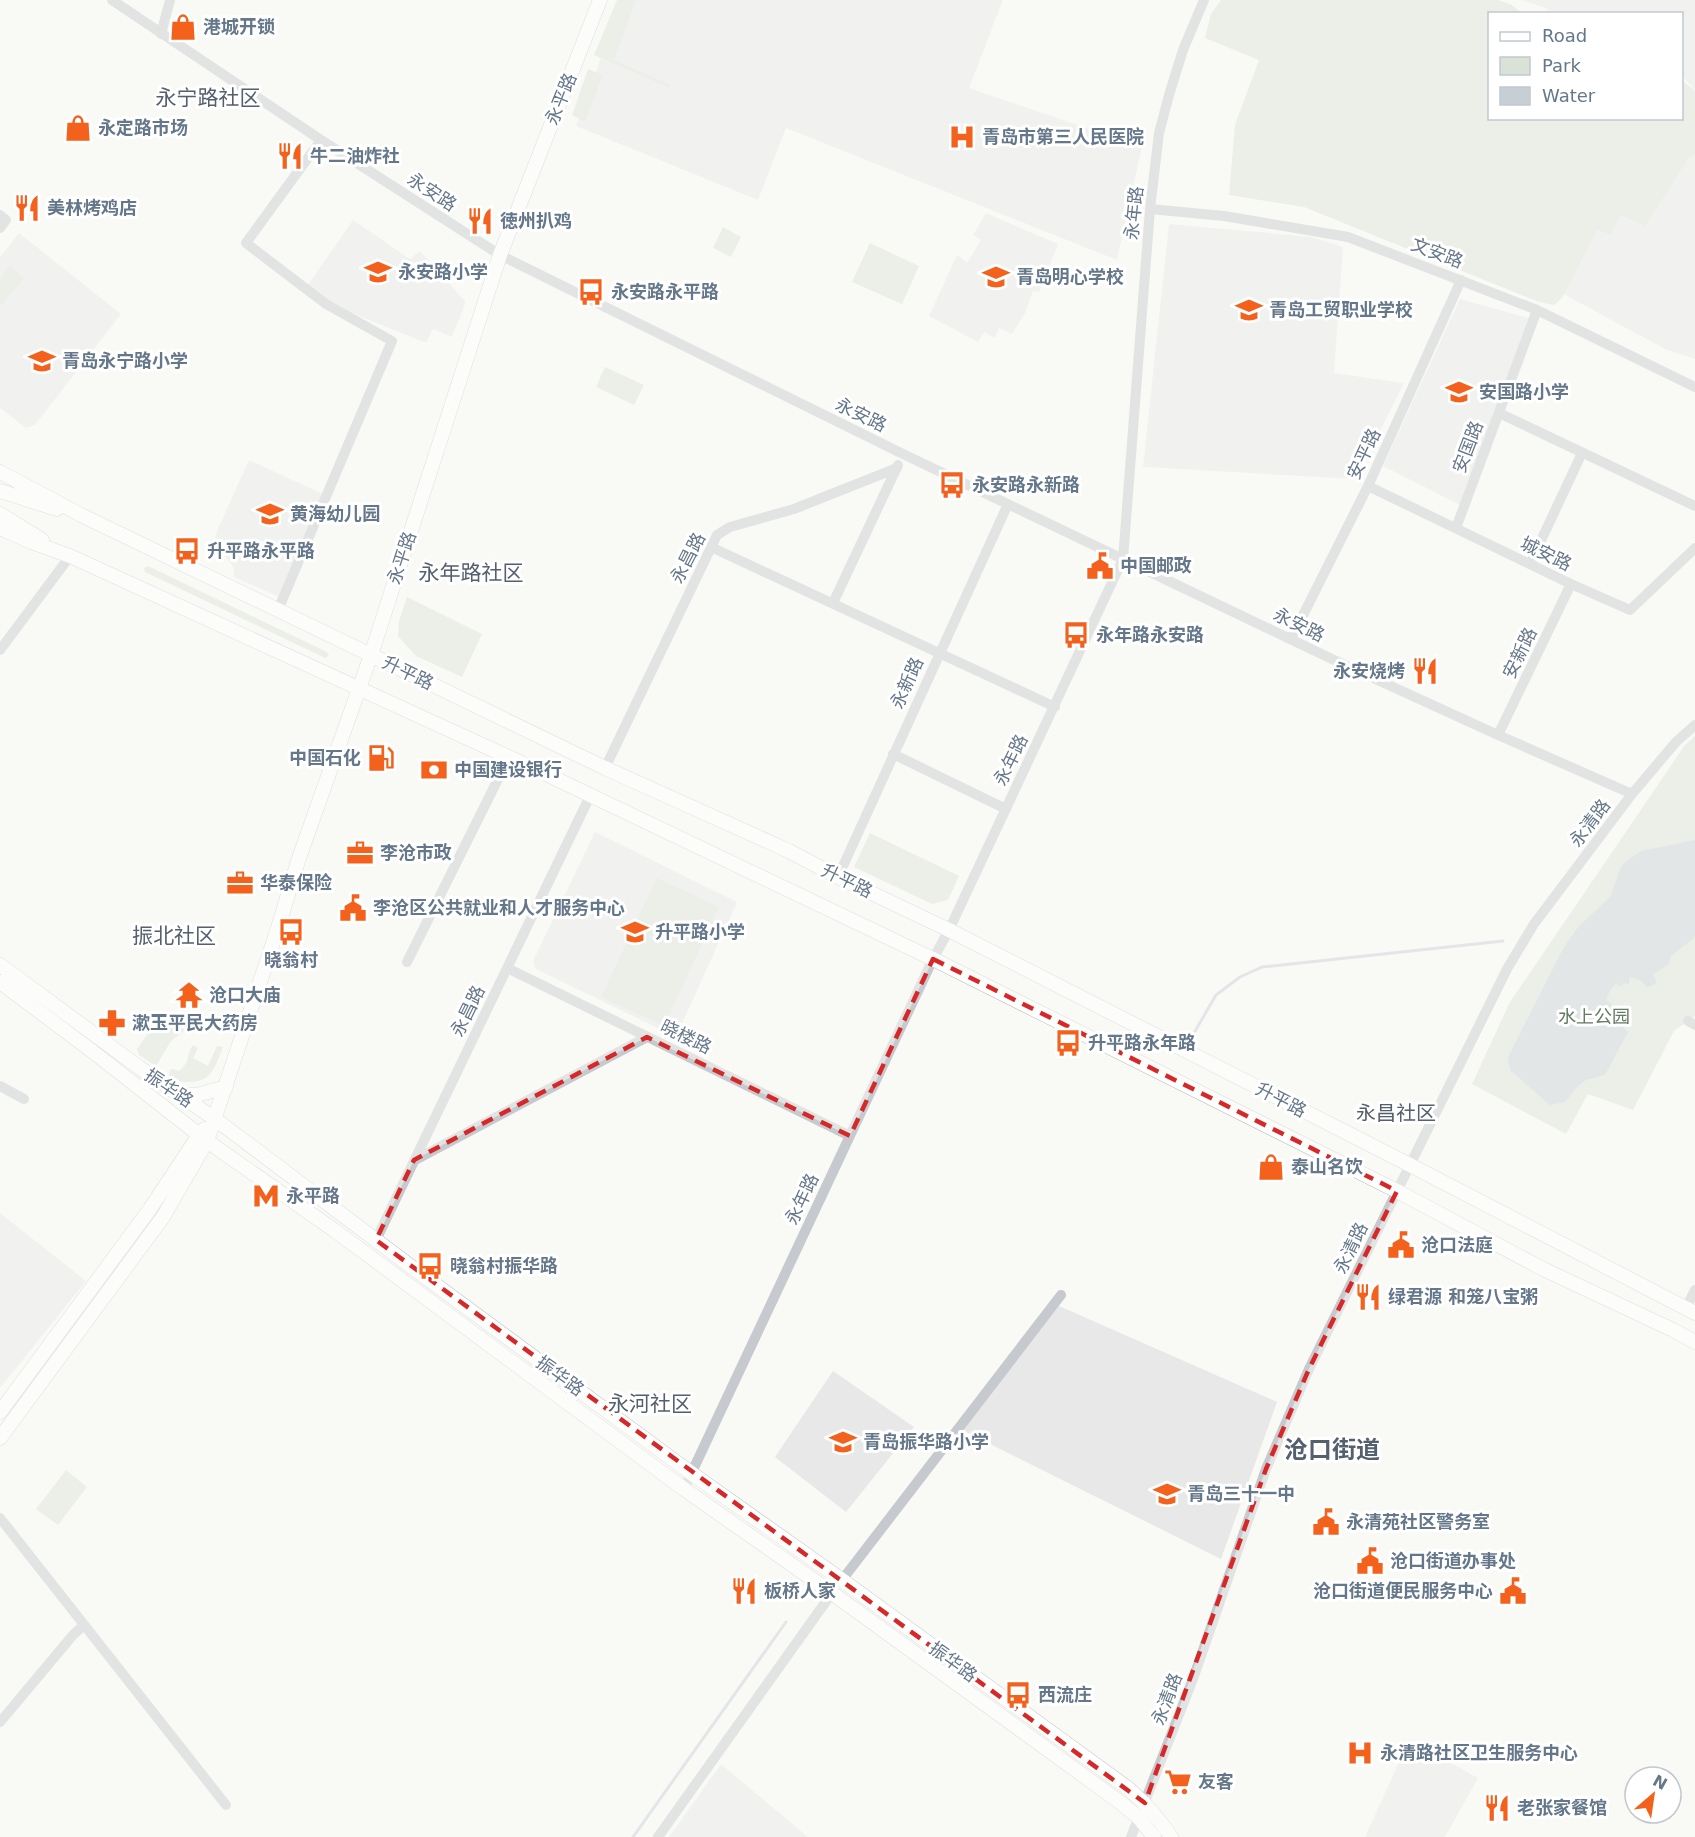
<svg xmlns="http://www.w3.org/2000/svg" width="1695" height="1837" font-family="'DejaVu Sans','Noto Sans SC',sans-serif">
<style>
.built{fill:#e7e8e7}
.green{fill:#dae2d7}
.water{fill:#c5cfd5}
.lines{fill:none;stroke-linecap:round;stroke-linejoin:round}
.stream{stroke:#c5cfd5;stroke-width:3}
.major-casing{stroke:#bcc0c4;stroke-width:15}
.minor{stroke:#c6cacf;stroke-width:10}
.major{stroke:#fff;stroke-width:14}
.marked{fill:none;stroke:#d62828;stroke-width:4.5;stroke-dasharray:12 8;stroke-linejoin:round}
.labels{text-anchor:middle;stroke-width:6;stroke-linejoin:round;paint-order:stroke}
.poi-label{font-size:18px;font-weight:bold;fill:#65778a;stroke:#fff;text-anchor:start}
.street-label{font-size:18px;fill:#65778a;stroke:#fff}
.park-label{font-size:18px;fill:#647b61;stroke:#fff}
.neighbourhood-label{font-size:20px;fill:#54606e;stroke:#fff}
.quarter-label{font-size:21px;fill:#54606e;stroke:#fff}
.district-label{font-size:24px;font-weight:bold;fill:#54606e;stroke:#fff}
</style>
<rect width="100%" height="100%" fill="#f9f9f6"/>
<path class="built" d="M622 0H1003L969 88 1142 147 1117 260 786 128 758 200 576 126Z
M1522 0H1695V90L1682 76V14L1546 13 1548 9Z
M1695 134V359L1665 349 1556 290 1590 218Z
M986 213 1058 244 1039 292 1033 291 1025 313 1012 334 999 328 995 338 984 332 978 342 929 316 957 255 967 263 981 240 973 235Z
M353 220 410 259 420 251 466 302 452 337 433 329 426 343 342 309 308 285Z
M1169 224 1312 237 1343 247 1334 373 1404 383 1356 479 1143 467Z
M19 233 121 314 35 425 26 428 0 408V257Z
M1460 299 1529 318 1460 505 1383 466Z
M249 460 323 494 280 597 234 577V569L230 562 217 548 215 543 216 533Z
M595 832 737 902 676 1037 536 969 533 961Z
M0 1213 86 1281 0 1388Z
M1059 1306 1277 1402 1221 1559 960 1429Z
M833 1371 914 1427 846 1512 775 1457Z
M1409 1740 1478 1778 1445 1837H1365Z
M721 1764 808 1837H669Z"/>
<path class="green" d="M617 0H636L614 60 671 85 670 88 594 55Z
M1221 0H1498L1510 4 1522 13 1490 14V118H1682V80L1695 91V154L1690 156 1645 226 1620 215 1611 235 1597 230 1562 298 1554 305 1539 302 1304 207 1229 195 1235 125 1259 60 1205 38 1211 14Z
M588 69 603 75 585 122 572 115Z
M723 227 741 237 731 257 713 248Z
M870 243 919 266 902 304 852 282Z
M10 266 24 278 2 305 0 304V278Z
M605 367 644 385 634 405 596 387Z
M148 566 327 652 329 656 325 658 145 572 144 568Z
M407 597 482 634 462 677 416 656 398 636 399 621Z
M1695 736V1016L1674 1031 1633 1110 1588 1094 1566 1134 1472 1084 1510 1002 1685 745Z
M870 833 959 876 948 900 932 904 854 867Z
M657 878 719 907 664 1026 601 997Z
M169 1019 185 1030 171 1041 156 1066 139 1055 137 1049 158 1020Z
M193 1045 198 1048 193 1058 208 1066 217 1046 223 1047C210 1081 207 1084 171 1081L169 1077 170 1070 173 1069 179 1071C192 1060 185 1056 193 1045Z
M66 1470 87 1487 58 1525 36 1509Z"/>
<path class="water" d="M1695 840V937L1671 956 1668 965 1653 974 1657 983 1647 988 1641 981 1630 977 1629 985 1626 983 1618 987 1617 983 1610 990 1606 1000 1610 1002 1616 1014 1614 1019 1628 1032 1605 1075 1586 1080 1577 1087 1565 1102 1550 1105 1511 1071 1508 1062 1509 1055 1564 947 1579 926 1610 897 1621 867 1626 861 1641 851Z"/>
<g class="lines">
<path class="stream" d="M1194 1033 1216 995 1240 977 1262 967 1503 941
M633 1837 786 1622"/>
<defs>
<path id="major" d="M0 472 81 515 605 768 789 851 838 877 949 930 1410 1165 1695 1313
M0 491 57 509
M0 514 42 540
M0 528 31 542 70 556 550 776 933 959 1397 1191 1543 1269 1673 1330 1695 1342
M0 965 140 1068 215 1119 421 1274 691 1473 842 1580 1129 1789C1146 1804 1159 1818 1171 1837
M0 982 92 1051 207 1141 334 1230 684 1489 832 1593 1121 1803 1139 1818 1154 1837
M178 1095H197L226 1087
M0 1412 150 1209 199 1135 205 1129
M0 1438 163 1217 207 1141 278 928 298 861 371 655 500 255 600 0"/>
</defs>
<use href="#major" class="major-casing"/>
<path class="minor" d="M112 0 321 140 500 255 903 454 1334 660 1498 735 1632 794
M161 34 170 0
M1150 209 1224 216 1348 237 1537 310 1695 387
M0 215 6 220 0 228
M1499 413 1695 506
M1368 486 1571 584 1630 610 1695 548
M1456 528 1537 310
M711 547 1055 707
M1530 564 1582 453
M833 603 898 465
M278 610 392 341 326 304 246 243 321 140
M1291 639 1368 486 1461 280
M0 650 70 556
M1498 735 1571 584
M893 754 1006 809
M605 768 717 535 730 527 794 509 897 468
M838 877 1008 504
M407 962 509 757
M507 968 850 1136
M1688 1021 1695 1025
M0 1086 24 1099
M415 1160 647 1037
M376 1240 590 796
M1686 1308 1695 1290
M684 1489 933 959 949 930 1123 559 1150 209 1159 133 1169 95 1183 50 1204 0
M0 1518 226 1805
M842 1580 1061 1295
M0 1722 73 1635 84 1625
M658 1837 832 1593
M1131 1837 1193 1679 1266 1469 1309 1369 1507 969 1534 924 1632 794 1676 742 1695 725"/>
<use href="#major" class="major"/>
</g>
<path d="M0 0H1695V1837H0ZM933 959 1397 1191 1309 1369 1266 1469 1145 1803 376 1240 414 1160 647 1037 850 1136Z" fill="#f9f9f6" fill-opacity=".55" fill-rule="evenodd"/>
<path class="marked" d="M933 959 1397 1191 1309 1369 1266 1469 1145 1803 376 1240 414 1160 647 1037 850 1136Z"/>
<defs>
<symbol id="shop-bare" viewBox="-9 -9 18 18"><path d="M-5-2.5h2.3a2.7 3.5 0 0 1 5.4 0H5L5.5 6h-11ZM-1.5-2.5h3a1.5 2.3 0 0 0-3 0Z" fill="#f3611c" stroke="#fff" stroke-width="2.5" paint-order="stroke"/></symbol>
<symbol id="hospital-bare" viewBox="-9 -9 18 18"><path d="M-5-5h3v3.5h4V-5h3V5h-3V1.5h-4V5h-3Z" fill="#f3611c" stroke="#fff" stroke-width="2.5" paint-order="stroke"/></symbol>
<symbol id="restaurant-bare" viewBox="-9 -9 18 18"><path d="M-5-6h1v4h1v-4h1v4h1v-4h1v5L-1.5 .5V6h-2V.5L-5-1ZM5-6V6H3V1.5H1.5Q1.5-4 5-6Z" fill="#f3611c" stroke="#fff" stroke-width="2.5" paint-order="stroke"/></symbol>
<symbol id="school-bare" viewBox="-9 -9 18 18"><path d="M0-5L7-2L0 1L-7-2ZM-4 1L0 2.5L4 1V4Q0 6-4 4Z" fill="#f3611c" stroke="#fff" stroke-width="2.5" paint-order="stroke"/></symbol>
<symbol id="bus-bare" viewBox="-9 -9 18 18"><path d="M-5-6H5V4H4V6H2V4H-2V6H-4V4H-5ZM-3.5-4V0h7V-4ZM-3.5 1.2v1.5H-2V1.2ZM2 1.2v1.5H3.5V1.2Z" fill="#f3611c" stroke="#fff" stroke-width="2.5" paint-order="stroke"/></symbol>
<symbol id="civic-bare" viewBox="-9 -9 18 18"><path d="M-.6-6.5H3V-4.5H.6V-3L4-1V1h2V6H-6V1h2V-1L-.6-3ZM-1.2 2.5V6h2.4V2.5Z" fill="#f3611c" stroke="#fff" stroke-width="2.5" paint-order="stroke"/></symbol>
<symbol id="fuel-bare" viewBox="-9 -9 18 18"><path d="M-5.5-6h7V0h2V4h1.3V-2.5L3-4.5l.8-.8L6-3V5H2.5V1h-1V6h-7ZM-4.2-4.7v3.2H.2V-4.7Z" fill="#f3611c" stroke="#fff" stroke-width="2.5" paint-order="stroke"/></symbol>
<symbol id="bank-bare" viewBox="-9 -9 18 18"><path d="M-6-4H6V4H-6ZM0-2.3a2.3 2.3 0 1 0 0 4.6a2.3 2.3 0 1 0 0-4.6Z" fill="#f3611c" stroke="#fff" stroke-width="2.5" paint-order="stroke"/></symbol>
<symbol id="office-bare" viewBox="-9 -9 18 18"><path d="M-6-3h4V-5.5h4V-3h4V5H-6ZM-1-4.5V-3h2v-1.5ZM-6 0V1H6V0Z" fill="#f3611c" stroke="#fff" stroke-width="2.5" paint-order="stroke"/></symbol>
<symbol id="temple-bare" viewBox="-9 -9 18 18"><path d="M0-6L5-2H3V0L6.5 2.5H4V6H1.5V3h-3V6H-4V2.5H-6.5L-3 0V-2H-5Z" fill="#f3611c" stroke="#fff" stroke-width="2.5" paint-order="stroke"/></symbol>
<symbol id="pharmacy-bare" viewBox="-9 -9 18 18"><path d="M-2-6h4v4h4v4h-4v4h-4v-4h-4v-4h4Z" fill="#f3611c" stroke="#fff" stroke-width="2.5" paint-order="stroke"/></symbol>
<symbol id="metro-bare" viewBox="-9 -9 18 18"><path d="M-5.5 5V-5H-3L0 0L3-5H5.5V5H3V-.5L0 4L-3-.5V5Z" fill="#f3611c" stroke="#fff" stroke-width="2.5" paint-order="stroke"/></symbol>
<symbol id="supermarket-bare" viewBox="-9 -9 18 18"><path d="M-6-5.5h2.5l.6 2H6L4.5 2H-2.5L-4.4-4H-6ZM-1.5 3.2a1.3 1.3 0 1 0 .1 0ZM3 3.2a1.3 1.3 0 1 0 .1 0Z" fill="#f3611c" stroke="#fff" stroke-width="2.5" paint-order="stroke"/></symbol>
</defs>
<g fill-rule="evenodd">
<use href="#shop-bare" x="164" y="8" width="38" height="38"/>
<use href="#shop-bare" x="59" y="109" width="38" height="38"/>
<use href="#hospital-bare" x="943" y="118" width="38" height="38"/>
<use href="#restaurant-bare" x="271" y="137" width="38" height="38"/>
<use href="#restaurant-bare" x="8" y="189" width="38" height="38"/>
<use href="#restaurant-bare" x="461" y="202" width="38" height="38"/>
<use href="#school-bare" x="359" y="253" width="38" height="38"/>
<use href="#school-bare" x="977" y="258" width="38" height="38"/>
<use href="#bus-bare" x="572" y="273" width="38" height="38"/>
<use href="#school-bare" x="1230" y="291" width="38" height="38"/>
<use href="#school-bare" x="23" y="342" width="38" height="38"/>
<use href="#school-bare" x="1440" y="373" width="38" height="38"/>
<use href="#bus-bare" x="933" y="466" width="38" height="38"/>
<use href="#school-bare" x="251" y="495" width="38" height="38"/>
<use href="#bus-bare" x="168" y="532" width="38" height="38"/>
<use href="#civic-bare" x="1081" y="547" width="38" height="38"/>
<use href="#bus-bare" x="1057" y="616" width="38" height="38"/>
<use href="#restaurant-bare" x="1406" y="652" width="38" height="38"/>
<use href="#fuel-bare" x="362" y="739" width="38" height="38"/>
<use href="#bank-bare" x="415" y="751" width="38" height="38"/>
<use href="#office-bare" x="341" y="834" width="38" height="38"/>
<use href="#office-bare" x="221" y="864" width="38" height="38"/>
<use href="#civic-bare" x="334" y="889" width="38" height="38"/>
<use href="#bus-bare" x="272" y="913" width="38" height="38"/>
<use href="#school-bare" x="616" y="913" width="38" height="38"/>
<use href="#temple-bare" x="170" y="976" width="38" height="38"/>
<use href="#pharmacy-bare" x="93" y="1004" width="38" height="38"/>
<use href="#bus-bare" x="1049" y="1024" width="38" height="38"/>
<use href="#shop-bare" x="1252" y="1148" width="38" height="38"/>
<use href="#metro-bare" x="247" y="1177" width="38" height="38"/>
<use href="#civic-bare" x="1382" y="1226" width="38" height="38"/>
<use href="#bus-bare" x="411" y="1247" width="38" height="38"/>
<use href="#restaurant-bare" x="1349" y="1278" width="38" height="38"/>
<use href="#school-bare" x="824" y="1423" width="38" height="38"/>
<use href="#school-bare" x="1148" y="1475" width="38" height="38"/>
<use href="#civic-bare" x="1307" y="1503" width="38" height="38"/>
<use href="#civic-bare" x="1351" y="1542" width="38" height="38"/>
<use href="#restaurant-bare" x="725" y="1572" width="38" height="38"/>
<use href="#civic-bare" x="1494" y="1572" width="38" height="38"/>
<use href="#bus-bare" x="999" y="1676" width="38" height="38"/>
<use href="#hospital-bare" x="1341" y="1734" width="38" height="38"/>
<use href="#supermarket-bare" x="1159" y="1763" width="38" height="38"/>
<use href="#restaurant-bare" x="1478" y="1789" width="38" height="38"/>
</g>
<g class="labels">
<g class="poi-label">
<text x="203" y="33">港城开锁</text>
<text x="98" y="134">永定路市场</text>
<text x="982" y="143">青岛市第三人民医院</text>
<text x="310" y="162">牛二油炸社</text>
<text x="47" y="214">美林烤鸡店</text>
<text x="500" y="227">徳州扒鸡</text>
<text x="398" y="278">永安路小学</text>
<text x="1016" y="283">青岛明心学校</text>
<text x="611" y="298">永安路永平路</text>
<text x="1269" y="316">青岛工贸职业学校</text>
<text x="62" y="367">青岛永宁路小学</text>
<text x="1479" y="398">安国路小学</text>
<text x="972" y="491">永安路永新路</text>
<text x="290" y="520">黄海幼儿园</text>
<text x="207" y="557">升平路永平路</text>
<text x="1120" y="572">中国邮政</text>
<text x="1096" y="641">永年路永安路</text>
<text x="1405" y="677" text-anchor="end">永安烧烤</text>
<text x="361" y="764" text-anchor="end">中国石化</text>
<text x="454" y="776">中国建设银行</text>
<text x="380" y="859">李沧市政</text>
<text x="260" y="889">华泰保险</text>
<text x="373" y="914">李沧区公共就业和人才服务中心</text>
<text x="655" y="938">升平路小学</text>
<text x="291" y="966" text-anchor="middle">晓翁村</text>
<text x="209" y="1001">沧口大庙</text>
<text x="132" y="1029">漱玉平民大药房</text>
<text x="1088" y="1049">升平路永年路</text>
<text x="1291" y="1173">泰山名饮</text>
<text x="286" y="1202">永平路</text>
<text x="1421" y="1251">沧口法庭</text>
<text x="450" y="1272">晓翁村振华路</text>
<text x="1388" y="1303">绿君源 和笼八宝粥</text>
<text x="863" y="1448">青岛振华路小学</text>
<text x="1187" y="1500">青岛三十一中</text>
<text x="1346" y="1528">永清苑社区警务室</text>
<text x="1390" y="1567">沧口街道办事处</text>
<text x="764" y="1597">板桥人家</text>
<text x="1493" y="1597" text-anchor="end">沧口街道便民服务中心</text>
<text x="1038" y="1701">西流庄</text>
<text x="1380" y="1759">永清路社区卫生服务中心</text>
<text x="1198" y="1788">友客</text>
<text x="1517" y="1814">老张家餐馆</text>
</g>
<g class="street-label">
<text transform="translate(561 99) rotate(-68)" y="6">永平路</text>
<text transform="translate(432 192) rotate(33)" y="6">永安路</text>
<text transform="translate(1134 213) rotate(-84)" y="6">永年路</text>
<text transform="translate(1437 253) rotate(21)" y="6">文安路</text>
<text transform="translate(861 415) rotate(26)" y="6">永安路</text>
<text transform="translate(1468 447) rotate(-69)" y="6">安国路</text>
<text transform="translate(1364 454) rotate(-65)" y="6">安平路</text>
<text transform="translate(1546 554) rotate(26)" y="6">城安路</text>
<text transform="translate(402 558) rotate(-72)" y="6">永平路</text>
<text transform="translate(688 558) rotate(-63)" y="6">永昌路</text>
<text transform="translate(1299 625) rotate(26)" y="6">永安路</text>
<text transform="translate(1520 653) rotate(-64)" y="6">安新路</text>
<text transform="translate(408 673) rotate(26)" y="6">升平路</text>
<text transform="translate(907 683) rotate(-66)" y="6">永新路</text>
<text transform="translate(1011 760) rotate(-64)" y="6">永年路</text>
<text transform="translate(1590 823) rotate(-53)" y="6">永清路</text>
<text transform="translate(847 881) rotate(26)" y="6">升平路</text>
<text transform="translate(468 1011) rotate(-64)" y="6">永昌路</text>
<text transform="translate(686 1037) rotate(26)" y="6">晓楼路</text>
<text transform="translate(169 1088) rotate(34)" y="6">振华路</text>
<text transform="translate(1281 1100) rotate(27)" y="6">升平路</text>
<text transform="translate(802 1199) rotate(-65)" y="6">永年路</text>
<text transform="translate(1351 1248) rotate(-64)" y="6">永清路</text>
<text transform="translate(560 1376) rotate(36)" y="6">振华路</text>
<text transform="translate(953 1662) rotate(36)" y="6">振华路</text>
<text transform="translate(1167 1699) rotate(-69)" y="6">永清路</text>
</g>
<g class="park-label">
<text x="1594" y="1023">水上公园</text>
</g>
<g class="neighbourhood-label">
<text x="1396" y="1120">永昌社区</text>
</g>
<g class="quarter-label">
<text x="208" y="105">永宁路社区</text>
<text x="471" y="580">永年路社区</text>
<text x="174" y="943">振北社区</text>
<text x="650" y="1411">永河社区</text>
</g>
<g class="district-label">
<text x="1332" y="1458">沧口街道</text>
</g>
</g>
<rect x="1488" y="12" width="195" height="108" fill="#ffffff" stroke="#c1c9d0" stroke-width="1.5"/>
<rect x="1500" y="32" width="30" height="9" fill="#ffffff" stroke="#c1c9d0" stroke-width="1.5"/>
<text x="1542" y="42" font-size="18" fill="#65778a">Road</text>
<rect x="1500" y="57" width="30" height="18" fill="#dae2d7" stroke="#c1c9d0" stroke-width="1.5"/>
<text x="1542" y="72" font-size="18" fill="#65778a">Park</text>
<rect x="1500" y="87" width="30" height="18" fill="#c5cfd5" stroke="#c1c9d0" stroke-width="1.5"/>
<text x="1542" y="102" font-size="18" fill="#65778a">Water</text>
<g transform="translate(1653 1795) rotate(29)"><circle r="28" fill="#ffffff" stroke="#c1c9d0" stroke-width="1.5"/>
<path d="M0-4.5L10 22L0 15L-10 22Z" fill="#f3611c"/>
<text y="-9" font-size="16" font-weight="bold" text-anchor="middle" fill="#65778a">N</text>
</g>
</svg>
